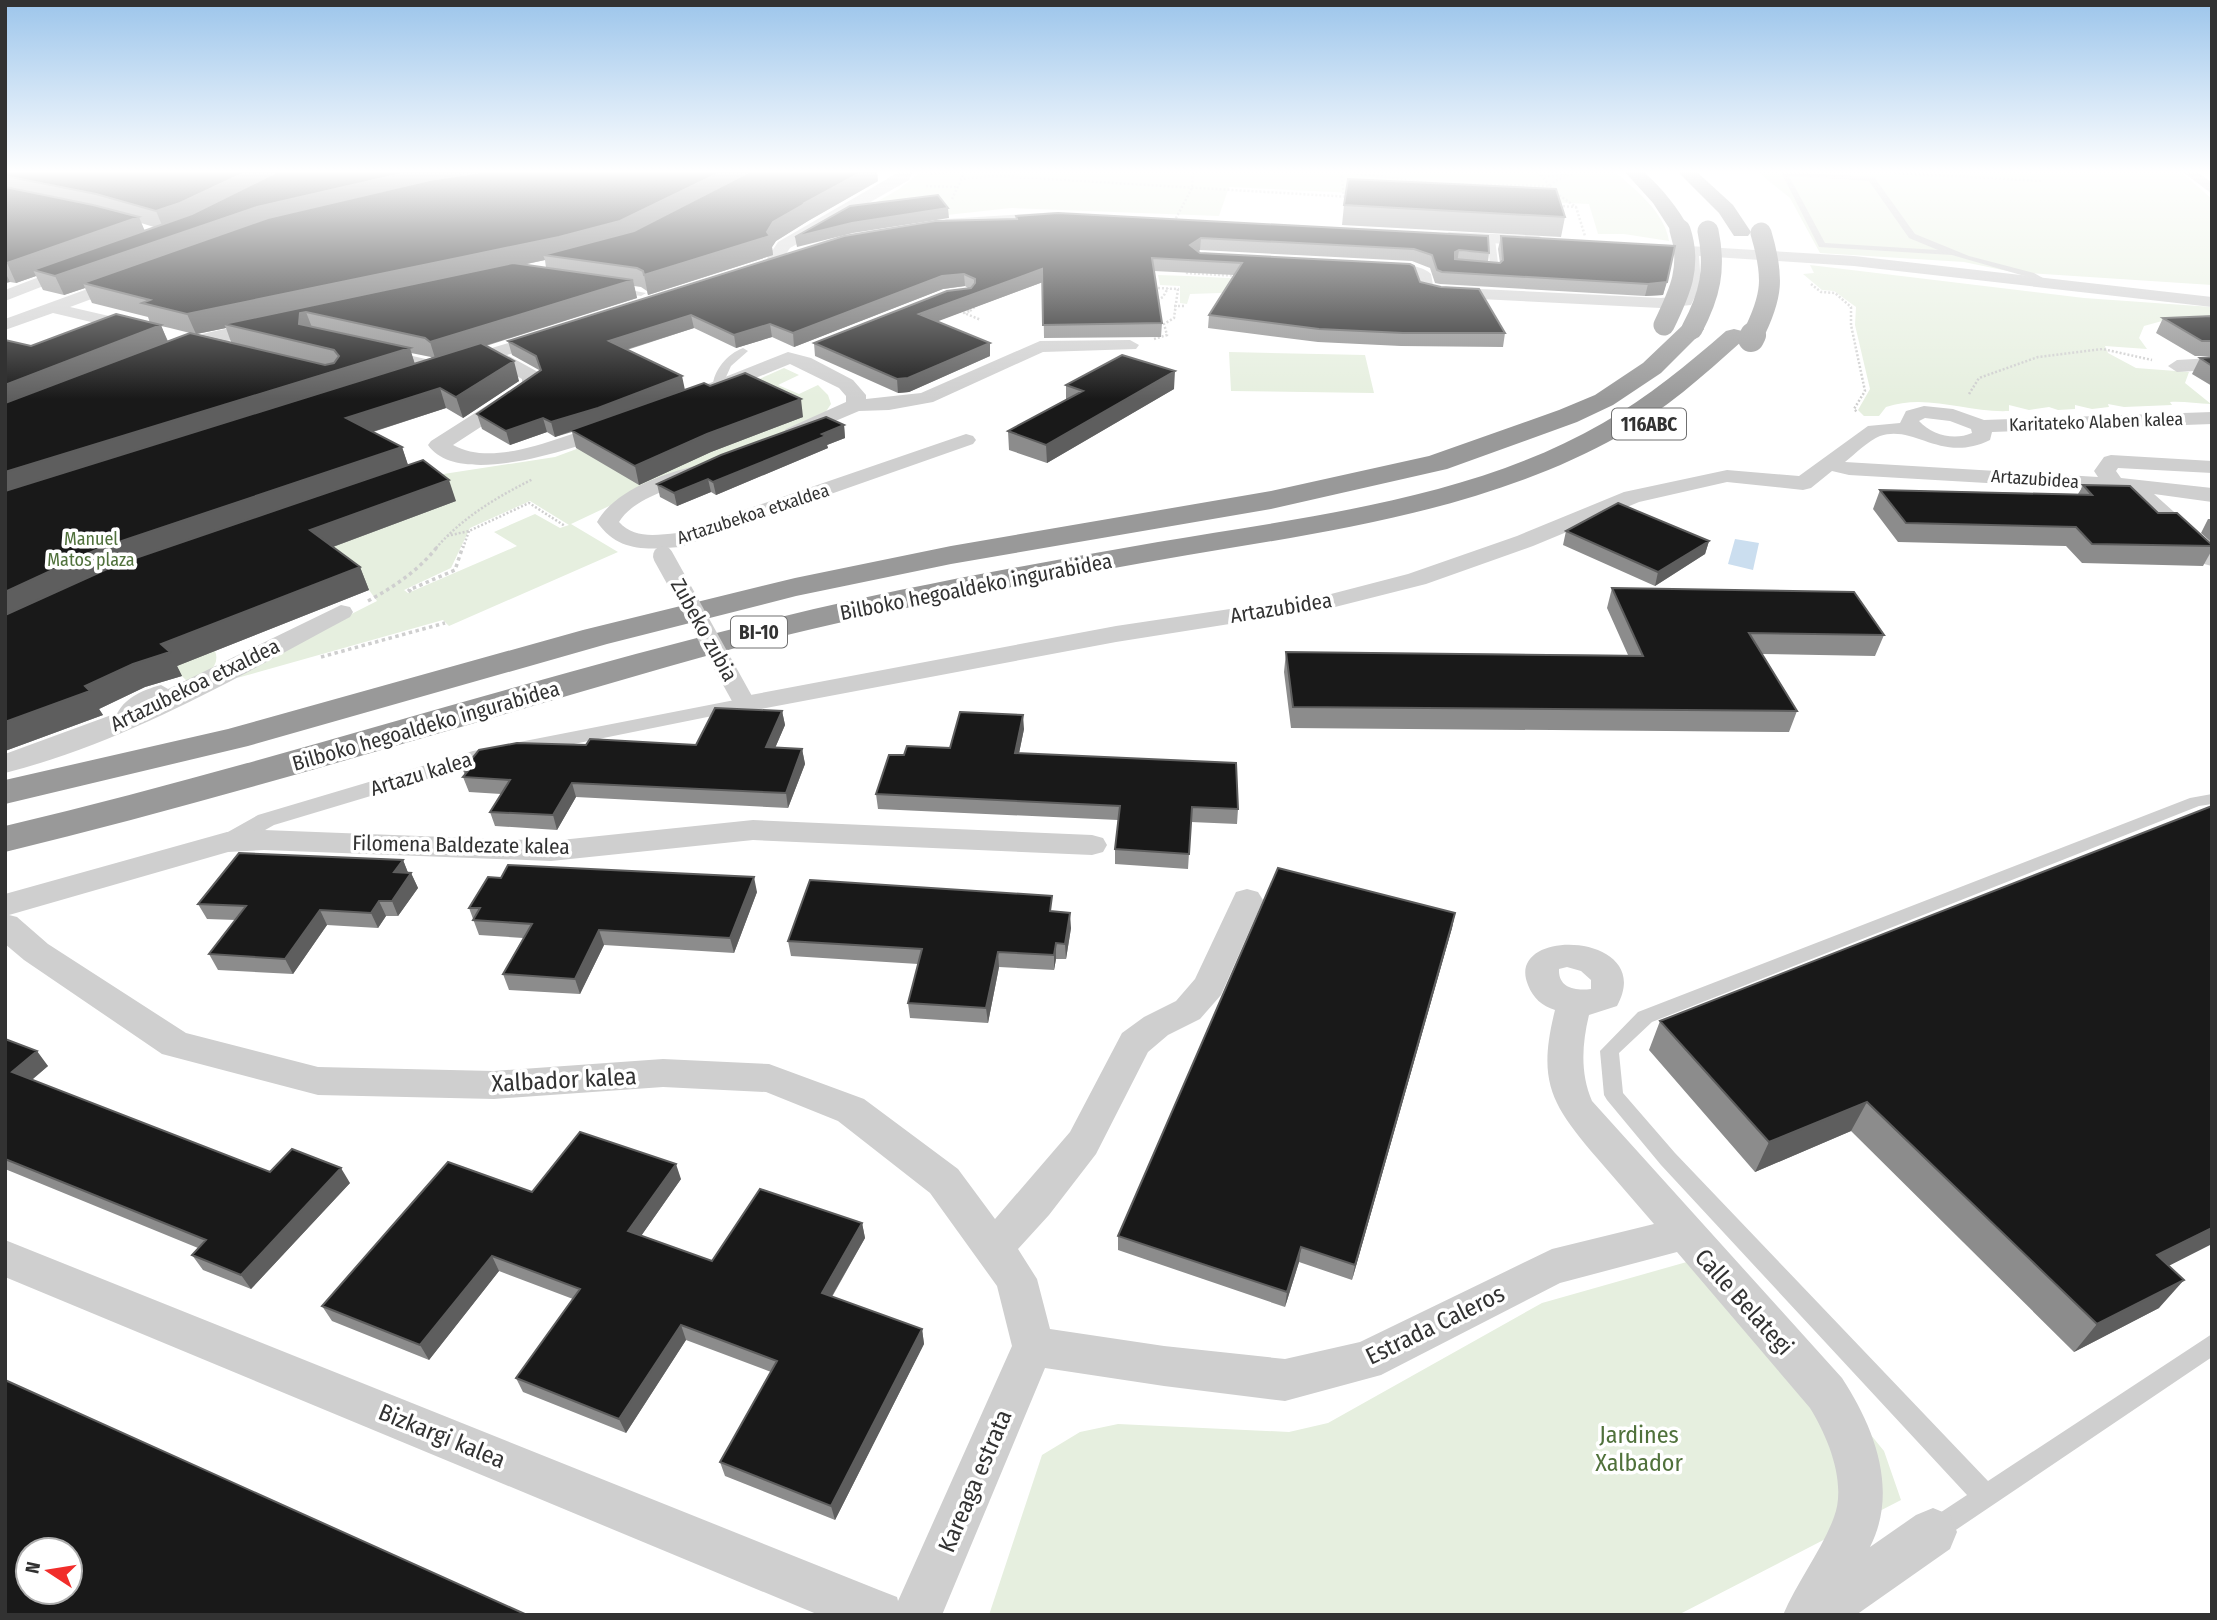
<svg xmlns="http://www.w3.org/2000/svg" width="2217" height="1620" font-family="'Fira Sans Condensed',sans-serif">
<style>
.green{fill:#e6efdf;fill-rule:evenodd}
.water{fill:#cbdeef}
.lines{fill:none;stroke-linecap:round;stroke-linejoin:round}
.path-far1{stroke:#cfcfcf;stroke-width:2.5;stroke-dasharray:2 2;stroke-linecap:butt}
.path{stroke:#cfcfcf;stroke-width:3.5;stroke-dasharray:3.5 3.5;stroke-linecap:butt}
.service{fill:#cfcfcf;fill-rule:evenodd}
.pedestrian{fill:#cfcfcf;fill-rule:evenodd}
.minor{fill:#cfcfcf;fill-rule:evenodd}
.motorway{fill:#999;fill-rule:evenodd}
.pedestrian-bridge{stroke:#cfcfcf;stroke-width:20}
.motorway-bridge-far1{stroke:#999;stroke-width:21}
.motorway-bridge{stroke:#999;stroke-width:26}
.wall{fill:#8c8c8c;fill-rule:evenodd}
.shaded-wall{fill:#5e5e5e}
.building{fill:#191919;stroke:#5e5e5e;stroke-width:2;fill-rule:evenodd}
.labels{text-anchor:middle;stroke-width:7;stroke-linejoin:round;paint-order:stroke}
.far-street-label{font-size:18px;fill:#323232;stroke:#fff}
.far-park-label{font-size:18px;fill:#50713b;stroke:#fff}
.shield{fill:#fff;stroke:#707070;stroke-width:2}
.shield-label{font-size:19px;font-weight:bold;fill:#323232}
.street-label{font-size:21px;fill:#323232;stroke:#fff}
.near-street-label{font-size:24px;fill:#323232;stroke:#fff}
.near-park-label{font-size:24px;fill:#50713b;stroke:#fff}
</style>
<rect width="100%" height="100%" fill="#fff"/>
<path class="green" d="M921 172H1615C1636 190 1665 213 1669 241L1624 234H1598L1589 204 1229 187 1219 216 1011 208 947 215 845 220 899 189Z
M1758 172H2181L2212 199V285L2012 272 1964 262 1820 253 1790 198Z
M1810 265 2084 298 2212 307V319L2162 321 2144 326 2139 338 2147 349 2105 346 2108 353 2136 368 2189 372 2185 383 2211 404C2197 404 2183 401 2170 402L2172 405 2124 407 2108 404 2109 407 2092 409 2075 405V409L2058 410 2049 407 2029 410 2009 405V411C1967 413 1927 393 1886 407L1879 416H1864L1858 410 1870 389 1855 325 1856 307 1834 291 1822 290 1803 274 1814 273Z
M1158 275 1188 276 1403 287 1190 294 1187 304 1180 303V286L1160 285Z
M1229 352 1365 355 1374 393 1231 391Z
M784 368 799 375 778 385 799 394 818 385 828 395 831 404 825 413 814 420 658 483 571 524 618 552 449 626 443 620 237 678 259 661 377 601 369 590 347 573 189 635 208 654 215 651C226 677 169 695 150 703L147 701 187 681 162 657 72 693 79 702 5 731V682L57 662 48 652 130 621 112 603 154 588 171 607 455 501 428 479 437 475 555 457 687 408 698 415 594 458 616 471 678 448 673 444 726 424 722 421 770 402 748 391 726 399 721 396ZM530 501 569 525 560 528 535 514 494 532 517 546 408 593 404 590 451 568 470 528Z
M1722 1252 1884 1451 1901 1500 1678 1615H989L1042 1455 1080 1432 1118 1424 1289 1432 1328 1423 1542 1303Z"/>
<path class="water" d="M1735 539 1759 543 1753 570 1728 564Z"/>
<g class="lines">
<path class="path-far1" d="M1193 172H1290
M1341 172 1344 196
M1345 172 1431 183
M1538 172 1550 186
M1895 173 2041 181
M930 174 946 172
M1544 177 1564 175 1566 172
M960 179 996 176 1351 197
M1446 184 1550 186 1555 181 1577 172
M926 186 956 187
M1556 193 1576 207 1585 236
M952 199 965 172
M1559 206 1576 207
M1174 222 1192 188 1193 172
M1187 268V273L1239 276
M1811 284 1821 292 1835 293 1851 307V325L1865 391 1854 409 1857 412
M1154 302 1163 297 1168 288
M1174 306H1186
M963 309 970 311 964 313 981 320
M970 311 978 304
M1154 339 1167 335 1164 324 1174 318 1178 289 1156 288 1155 284
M1969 394 1979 378 2038 357 2103 349 2152 360
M447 536 469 531 529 503 565 526
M436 548C463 517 497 497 533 479
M463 548 469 531"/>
<path class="path" d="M411 592 409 590 455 570 463 546
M368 601C395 586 418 571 438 546
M321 657 445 623"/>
<path class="service" d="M1781 172 1874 177 1915 234 1969 256 2034 273 2057 286 2050 288 2028 277 1952 255 1819 247ZM1789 176 1869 181 1909 238 1938 250 1825 243Z
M1488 237 1495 239 1499 271 1495 274 1478 270 1490 268Z
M614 287 646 293 641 296 611 292V288Z
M743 348 748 351 731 366 721 388H713C712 372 727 354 743 348Z
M161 685 168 689 166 692 133 709 127 724H117L115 721C119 700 142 690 161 685Z
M2212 794V804L2199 806 1652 1022 1619 1053 1623 1093 1675 1153 1988 1481 2212 1334V1357L1935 1544 1926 1540 1922 1531 1926 1522 1967 1495 1661 1165 1607 1100 1604 1095 1600 1051 1638 1012 2190 798Z"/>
<path class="pedestrian" d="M382 349 430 360 446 371 439 375 420 366 377 356 375 353Z
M745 698 752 700 755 704 752 708 484 762 274 825 235 847 227 850 219 847 215 842 219 837 258 815 473 751Z"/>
<path class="minor" d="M899 172H913L909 180 790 248 778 266H766L764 263 778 242Z
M2183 172H2198L2212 183V194Z
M1057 212 1062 214 1065 217 1062 220 946 229 938 224 946 219Z
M1449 232 1539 236 1547 241 1539 246 1443 240 1441 237Z
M1655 244 1854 256 2212 297V307L1854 266 1699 256 1701 284 1691 305 1661 308 1439 297 1419 292 1413 276 1375 272 1367 267C1376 258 1422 264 1431 274L1433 285 1440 287 1661 298 1679 296 1685 277 1683 255 1649 252 1647 249 1649 246Z
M76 263 84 268 82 271 5 301V290Z
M126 275 134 280 132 284 70 307 148 325 151 329 148 333 142 334 53 313 5 330V319Z
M269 322 275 323 278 327 275 331 204 346 178 356 169 350C182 333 246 326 269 322Z
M548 331 554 332 557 336 554 340 507 355 538 372 542 385 539 389 453 445C498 470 568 432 613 421L620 423 623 427 620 431C579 447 459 490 428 445L431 441 522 383V379L489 361 459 370 450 364 452 360Z
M1130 340 1139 345 1136 349 1043 352 933 402 889 410 859 411 793 439 786 437 783 433 786 429 846 402V396L839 388 790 364 719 393H705L702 389 705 385 788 352 811 358 853 380 866 395V399L921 393 1040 341Z
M2212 358V370L2177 372 2168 366 2177 360Z
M1924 406 1953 409 1984 420 2212 412V424L1992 432 1990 440C1941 464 1915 424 1880 436 1869 440 1855 454 1845 462L2098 477 2094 471 2104 457 2111 455 2212 461V473L2118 468 2116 471 2121 478 2212 488V502L2154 494 2212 546V566L2204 564 2126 491 1849 475 1832 471 1811 488 1803 490 1727 482 1639 502 1533 546 1426 584 1331 608 1116 642 745 712 735 710 731 704 735 698 745 696 1116 626 1331 594 1408 574 1517 536 1624 492 1727 470 1799 476 1868 426 1900 423 1906 411ZM1925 418 1950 421 1971 429 1972 433C1954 441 1932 435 1919 421Z
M966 434 973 436 976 440 973 444 680 547C646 550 618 552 597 522 614 491 662 474 695 466L703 467 706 472 703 477C677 487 634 497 619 522 634 539 656 535 677 533Z
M341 605 350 607 353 612 350 617C240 676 127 742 5 773V754L125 710Z
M753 820 1092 835 1103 838 1107 845 1103 852 1092 855 753 840 551 861 264 850 228 852 9 915 17 917 48 944 186 1033 318 1067 494 1071 663 1059 769 1064 864 1099 958 1169 995 1219 1070 1132 1122 1033 1144 1017 1176 1001 1195 979 1236 892 1247 889 1258 892 1263 900 1221 995 1200 1019 1168 1035 1148 1052 1096 1154 1049 1215 1018 1249 1037 1279 1050 1329 1164 1346 1285 1359 1360 1342 1552 1249 1654 1224C1635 1202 1616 1180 1597 1158 1551 1104 1537 1082 1555 1010 1542 1006 1533 998 1528 985 1503 925 1658 932 1617 1006L1589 1015C1582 1044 1580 1073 1592 1101L1842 1378C1874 1427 1899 1490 1870 1547L1916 1515 1933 1508 1950 1515 1957 1532 1950 1549 1856 1615H1783C1797 1582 1823 1548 1834 1517 1847 1483 1828 1437 1810 1408L1677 1252 1560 1283 1381 1375 1285 1401 1164 1386 1045 1368 942 1615H819L5 1277V1240L879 1590 897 1597 898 1601 1012 1346 997 1286 930 1193 838 1121 766 1092 663 1087 494 1099 318 1095 162 1054 24 960 5 944V894L227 832 264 830 551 841ZM1567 967 1581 971 1591 980V989C1575 991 1558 988 1559 969Z"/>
<path class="motorway" d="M1625 172H1644C1663 189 1678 208 1690 230L1687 234H1673L1653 203Z
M1678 172H1697L1733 205 1751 232 1748 236H1734L1719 213Z
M1692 322 1700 324 1704 329 1700 334 1661 373 1613 405 1577 422 1447 469 1271 509 951 564 796 596 607 644 248 746 5 804V780L228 729 583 630 795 578 951 546 1271 491 1429 456 1559 410 1595 395 1643 363 1684 324Z
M1734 329 1742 331 1746 336 1742 341C1703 376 1665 410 1619 436 1489 509 1333 531 1188 555 1052 579 917 603 783 636 685 660 589 690 492 718 330 765 169 812 5 852V826C267 764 523 679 785 616 908 586 1033 564 1158 542 1305 517 1472 499 1603 423 1648 397 1687 365 1726 331Z"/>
<path class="pedestrian-bridge" d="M663 556 745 704"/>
<path class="motorway-bridge-far1" d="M1664 325C1680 292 1692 266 1680 230
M1692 329C1710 295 1716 269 1708 231
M1752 337C1773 296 1774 277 1761 233"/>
<path class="motorway-bridge" d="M1751 339 1753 335"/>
</g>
<path class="wall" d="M5 172H877L878 181 808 221 776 241 772 247 773 255 648 295 647 291 641 287 634 286 637 298 486 346 519 381 463 418 446 408 373 432 402 447 408 465 456 501 333 547 360 567 369 590 177 666 182 676 145 687 99 709 103 715 5 751V340L31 346 150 323 148 317 92 303 85 288 64 295 43 290 36 276 16 283 10 282 5 283ZM141 223 154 227 144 231ZM545 260 546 268 523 265ZM161 326 170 328 190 333 168 341ZM226 328 231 342 197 334ZM411 353 431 357 432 359 415 364Z
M1344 205 1565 217 1561 237 1342 225Z
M1017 219 1489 253 1488 262 1500 263 1498 249 1501 236 1675 246 1663 295 1645 296 1440 284 1435 283 1430 268 1412 261 1200 250 1198 252 1200 253 1420 282 1505 333 1503 347 1401 346 1318 342 1208 328 1209 315 1234 275 1154 271 1162 323 1161 337 1044 338 1043 282 937 321 990 343V356L909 392 898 393 815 356 814 343 968 288 965 286 943 289 794 347 772 337 736 348 694 328 627 350 685 390 710 386 803 417 711 452 639 485 576 448 572 432 555 437 547 432 510 445 482 429 477 414 540 371 539 370 512 355 508 341Z
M2212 316V356H2195L2156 333 2163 318Z
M2212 357V386L2192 374 2200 358Z
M1066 385 1174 389 1047 463 1009 450 1008 431 1066 400Z
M844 425 845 438 827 445 828 448 716 495 711 492 677 506 660 497 657 484Z
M2083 485 2212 545V550L2203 566 2082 563 2066 546 1898 542 1873 509 1880 490 2078 494Z
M2208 519H2212V543L2201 533Z
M1566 531 1709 541 1705 554 1655 586 1563 545Z
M1612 588 1884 635 1875 656 1762 654 1797 711 1789 732 1291 728 1284 672 1286 652 1628 655 1607 608Z
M782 711 785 725 775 748 802 749 805 764 788 808 576 797 557 830 495 826 490 812 501 794 469 792 463 777 465 775 463 770 586 745H696Z
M1024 729 1019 753 1238 809 1237 824 1191 822 1188 869 1115 864V849L1118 820 878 809 876 794 904 755 950 748Z
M2212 806 2169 1266 2159 1308 2074 1352 1851 1131 1755 1172 1649 1050 1660 1021Z
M403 860 408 873H411L418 888 398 916H386L378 928 327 925 293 974 218 970 209 954 236 920 207 919 198 904Z
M757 892 734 953 604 945 580 994 509 990 503 974 523 938 479 935 469 908Z
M1053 911 1071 928 1066 959H1056L1054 970 999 967 988 1023 910 1018 908 1003 918 964 791 956 788 941Z
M1455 913 1452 928 1352 1280 1299 1262 1285 1307 1118 1250V1236Z
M5 1039 48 1066 32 1080 270 1172 350 1183 251 1289 203 1270 192 1255 198 1248 5 1169Z
M681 1179 641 1236 712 1261 862 1223 865 1238 832 1297 922 1329 924 1344 835 1520 725 1476 720 1462 771 1372 686 1340 626 1433 523 1392 516 1378 573 1299 499 1271 429 1360 332 1321 322 1306 532 1192Z"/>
<path class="shaded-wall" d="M246 172H289L164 230 156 211Z
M409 172H516L83 283 85 288 64 295 55 276 257 207Z
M721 172H759L624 240 543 255 545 260 234 326 224 324 226 328 196 334 187 314Z
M862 172H877L878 181 808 221 776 241 772 247 773 255 648 295 644 275 767 232 773 222 803 204Z
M948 208 949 218 853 233 797 247 795 237 852 223Z
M139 217 147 236 33 270 36 276 16 283 7 263Z
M1201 238 1200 250 1190 257V245Z
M1459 250 1457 263 1453 264 1455 252Z
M1042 269 1043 282 920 328 919 314Z
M5 272 10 282 5 283Z
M964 274 965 286 943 289 794 347 793 333 942 276Z
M633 280 637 298 436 361 430 342Z
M1667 282 1663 295 1645 296 1648 284Z
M306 312 313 330 299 324 300 313Z
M691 315 694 328 612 354 609 341Z
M770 324 772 337 736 348 734 335Z
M161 325 169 345 5 409V385Z
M990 343V356L909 392 898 393 897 379Z
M410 348 416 368 5 497V472Z
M514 361 519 381 463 418 456 397Z
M1175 371 1174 389 1047 463 1046 445Z
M682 376 685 390 555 437 551 422Z
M440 388 446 408 353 438 346 418Z
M801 399 803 417 711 452 639 485 635 466 707 434Z
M543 418 547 432 510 445 506 431Z
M844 425 845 438 827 445 828 448 716 495 713 482Z
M402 447 409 468 5 621V592L98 549Z
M708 479 711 492 677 506 674 493Z
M449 480 456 501 319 552 310 530Z
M1709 541 1705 554 1655 586 1658 572Z
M360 567 369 590 177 666 182 676 145 687 99 709 103 715 5 751V722L85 686 161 644Z
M782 711 785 725 769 762 766 747Z
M1023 715 1024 729 1016 768 1015 753Z
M802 749 805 764 788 808 786 793Z
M572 783 576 797 557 830 553 815Z
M403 860 409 875 394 872Z
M411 873 418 888 398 916 392 901Z
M754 877 757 892 734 953 730 938Z
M379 901 386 916 378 928 371 913Z
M320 910 327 925 293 974 285 959Z
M1070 913 1071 928 1066 959 1065 944Z
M1455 913 1452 928 1352 1280 1355 1265Z
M599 930 604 945 580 994 575 979Z
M1056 943V959L1054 970V955Z
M998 952 999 967 988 1023 986 1008Z
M37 1051 48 1066 23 1087 12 1072Z
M1867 1102 1851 1131 1755 1172 1769 1142Z
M676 1164 681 1179 634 1246 628 1231Z
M341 1168 350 1183 251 1289 241 1275Z
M862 1223 865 1238 825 1308 822 1293Z
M2212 1228V1244L2133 1284 2157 1255Z
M1301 1247 1299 1262 1285 1307 1287 1292Z
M492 1256 499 1271 429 1360 420 1345Z
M2184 1280 2159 1308 2074 1352 2097 1324Z
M681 1325 686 1340 626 1433 619 1419Z
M922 1329 924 1344 835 1520 831 1506Z"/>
<path class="building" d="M5 172H246L180 203 156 211 96 194 5 176Z
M277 172H409L257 207 55 276 33 270 192 214Z
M483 172H721L620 221 559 237 187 314 142 303 150 300 83 283 268 218 430 180Z
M749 172H862L803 204 806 203 773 222 767 232 770 236 644 275 643 271 637 268 543 255 634 231Z
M1348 179 1556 189 1565 217 1344 205Z
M5 187 93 205 139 217 7 263H5Z
M938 195 948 208 852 223 795 237 850 206Z
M1058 213 1488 236 1489 253 1459 250 1455 252V259L1500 263 1503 260 1501 236 1675 246 1667 282 1648 284 1442 272 1437 270 1432 255 1414 249 1201 238 1190 245 1200 253 1410 264 1414 266 1420 282 1441 287 1479 289 1505 333H1403L1319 329 1209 315 1242 263 1152 258 1162 323 1043 325 1042 269 919 314 990 343 908 378 897 379 814 343 947 291 971 288 975 283V279L964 274 942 276 793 333 770 324 734 335 691 315 609 341 682 376 598 408 551 422 543 418 506 431 477 414 541 370 536 356 508 341 844 236 935 221 1017 219 1016 216Z
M513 263 633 280 430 342 425 338 306 312 300 313 299 324 410 348 5 472V403L190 333 325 365 334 363 339 356 334 350 224 324Z
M116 314 161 325 5 385V340L31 346Z
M2212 316V341H2202L2163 318Z
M481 343 514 361 456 397 440 388 346 418 402 447 98 549 5 592V491Z
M1122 355 1175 371 1046 445 1008 431 1083 391 1066 385Z
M2212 357V366L2200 358Z
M745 373 801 399 707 434 635 466 571 430 704 383 710 386Z
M826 417 844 425 822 434 826 436 713 482 708 479 674 493 657 484 721 455Z
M423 460 449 480 310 530 360 567 161 644 170 652 133 664 85 686 90 691 5 722V615L118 564Z
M2083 485 2130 486 2158 513H2177L2212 545V546L2092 544 2076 527 1906 523 1880 490 2092 495Z
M1618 503 1709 541 1658 572 1566 531Z
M1612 588 1854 592 1884 635 1749 633 1797 711 1293 707 1286 652 1643 656Z
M715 708 782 711 766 747 802 749 786 793 572 783 553 815 490 812 510 780 463 777 468 771 463 770 479 750 517 743 586 745 590 739 696 745Z
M960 712 1023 715 1015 753 1236 763 1238 809 1192 807 1189 854 1115 849 1120 806 876 794 889 755H904L907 746 950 748Z
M2212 806V1228L2157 1255 2184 1280 2097 1324 1867 1102 1769 1142 1660 1021Z
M239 853 403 860 394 872 411 873 392 901H379L371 913 320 910 285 959 209 954 246 906 198 904Z
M508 865 754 877 730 938 599 930 575 979 503 974 532 924 473 920 480 908H469L488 877 501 878Z
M1278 868 1455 913 1355 1265 1301 1247 1287 1292 1118 1236Z
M810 880 1052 896 1050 911 1070 913 1065 944 1056 943 1054 955 998 952 986 1008 908 1003 922 949 788 941Z
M5 1039 37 1051 12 1072 270 1172 292 1149 341 1168 241 1275 192 1255 206 1240 5 1159Z
M580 1132 676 1164 628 1231 712 1261 760 1189 862 1223 822 1293 922 1329 831 1506 720 1462 777 1361 681 1325 619 1419 516 1378 580 1289 492 1256 420 1345 322 1306 448 1162 532 1192Z
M5 1380 527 1615H5ZM28 1550H70V1592H28Z"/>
<linearGradient id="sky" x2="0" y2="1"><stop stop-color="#9cc5eb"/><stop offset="0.43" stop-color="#fff"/><stop offset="1" stop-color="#fff" stop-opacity="0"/></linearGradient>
<rect width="2217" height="399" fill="url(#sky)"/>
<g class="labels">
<g class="far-street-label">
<text transform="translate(2096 422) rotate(-2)" y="6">Karitateko Alaben kalea</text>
<text transform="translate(2035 479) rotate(4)" y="6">Artazubidea</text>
<text transform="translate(753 514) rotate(-18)" y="6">Artazubekoa etxaldea</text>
</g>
<g class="far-park-label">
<text x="91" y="545">Manuel<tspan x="91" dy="21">Matos plaza</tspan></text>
</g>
<g class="shield">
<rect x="1612" y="408.5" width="74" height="31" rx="5"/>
<rect x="731" y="616.5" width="56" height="31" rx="5"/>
</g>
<g class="shield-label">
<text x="1649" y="431">116ABC</text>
<text x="759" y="639">BI-10</text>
</g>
<g class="street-label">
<text transform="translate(976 587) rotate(-11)" y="7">Bilboko hegoaldeko ingurabidea</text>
<text transform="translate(1281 608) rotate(-9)" y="7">Artazubidea</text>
<text transform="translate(704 630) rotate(61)" y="7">Zubeko zubia</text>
<text transform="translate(195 685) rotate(-26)" y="7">Artazubekoa etxaldea</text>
<text transform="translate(426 726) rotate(-16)" y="7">Bilboko hegoaldeko ingurabidea</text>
<text transform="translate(421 774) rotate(-17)" y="7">Artazu kalea</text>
<text transform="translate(461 845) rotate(1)" y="7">Filomena Baldezate kalea</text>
</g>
<g class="near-street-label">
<text transform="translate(564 1080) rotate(-3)" y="8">Xalbador kalea</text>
<text transform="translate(1744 1302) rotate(48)" y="8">Calle Belategi</text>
<text transform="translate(1435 1325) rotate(-26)" y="8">Estrada Caleros</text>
<text transform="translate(442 1436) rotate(22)" y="8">Bizkargi kalea</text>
<text transform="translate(975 1481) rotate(-67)" y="8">Kareaga estrata</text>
</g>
<g class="near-park-label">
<text x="1639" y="1443">Jardines<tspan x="1639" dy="28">Xalbador</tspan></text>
</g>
</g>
<rect width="2217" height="1620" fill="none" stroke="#323232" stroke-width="14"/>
<g transform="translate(49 1571) rotate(282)"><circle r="33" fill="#ffffff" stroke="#adadad" stroke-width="2"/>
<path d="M0-5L12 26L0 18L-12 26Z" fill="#f12d2b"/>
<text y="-10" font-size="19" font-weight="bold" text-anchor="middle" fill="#323232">N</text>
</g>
</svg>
